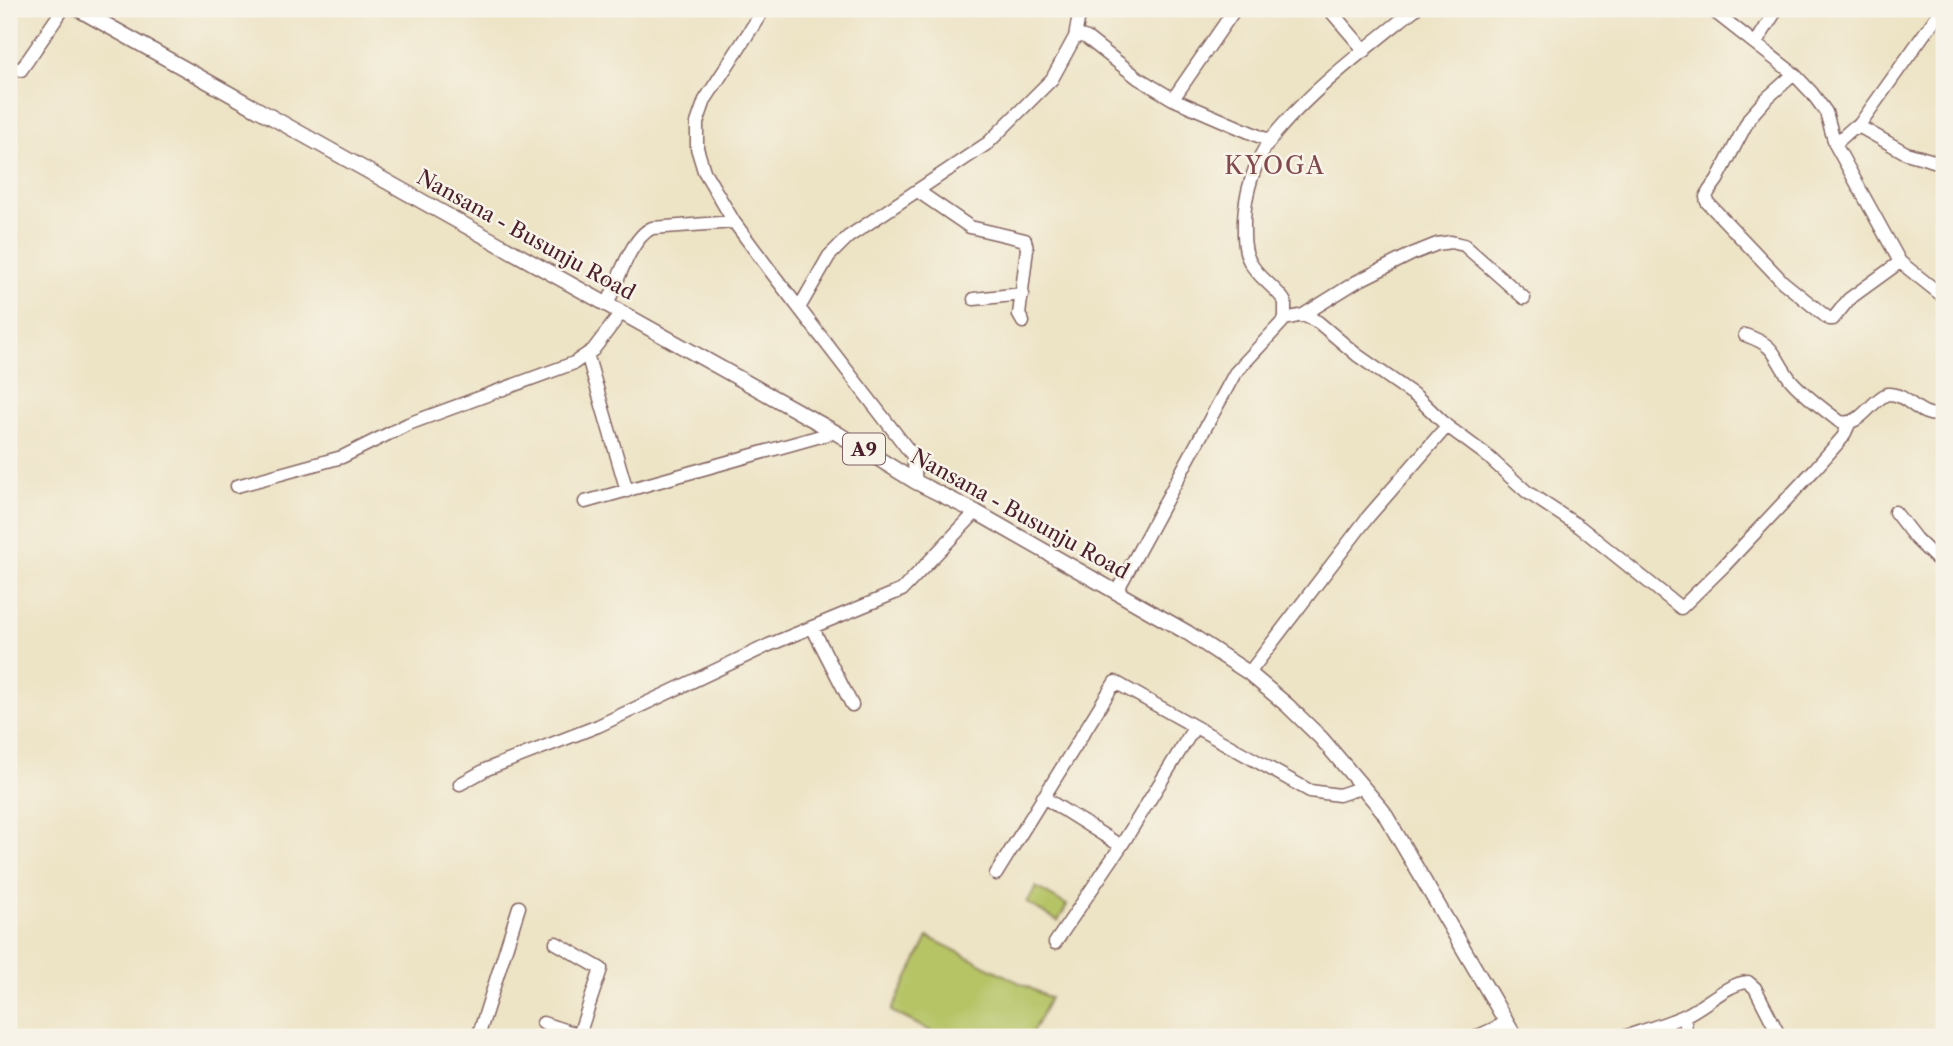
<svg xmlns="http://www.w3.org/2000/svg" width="1953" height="1046" font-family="'Libre Caslon Text',serif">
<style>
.green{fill:#b6c466;stroke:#807248;stroke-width:2}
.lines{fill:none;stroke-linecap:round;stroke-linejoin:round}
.minor-casing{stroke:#836461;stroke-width:15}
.major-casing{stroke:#836461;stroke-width:17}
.minor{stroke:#fff;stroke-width:12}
.major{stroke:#fff;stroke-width:14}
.labels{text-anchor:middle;stroke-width:5;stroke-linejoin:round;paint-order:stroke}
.shield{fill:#f7f3e8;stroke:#7e5f64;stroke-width:2}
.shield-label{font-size:19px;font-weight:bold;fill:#4a1f2b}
.street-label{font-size:21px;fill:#4a1f2b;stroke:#f7f3e8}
.quarter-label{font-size:24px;letter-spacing:2px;fill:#82494d;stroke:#f7f3e8}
</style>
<rect width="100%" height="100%" fill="#f7f3e8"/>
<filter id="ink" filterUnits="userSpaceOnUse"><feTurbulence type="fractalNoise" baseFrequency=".0143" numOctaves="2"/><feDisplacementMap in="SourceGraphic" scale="14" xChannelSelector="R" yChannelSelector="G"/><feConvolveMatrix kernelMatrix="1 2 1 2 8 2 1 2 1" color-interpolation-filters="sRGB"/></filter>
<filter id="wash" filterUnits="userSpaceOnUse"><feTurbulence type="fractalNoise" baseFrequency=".00686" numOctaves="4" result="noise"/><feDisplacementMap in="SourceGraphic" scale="28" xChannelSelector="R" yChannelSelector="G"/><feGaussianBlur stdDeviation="1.57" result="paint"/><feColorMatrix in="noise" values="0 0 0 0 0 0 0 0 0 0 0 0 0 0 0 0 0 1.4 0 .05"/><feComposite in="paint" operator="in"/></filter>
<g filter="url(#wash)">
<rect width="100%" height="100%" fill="#ede3c5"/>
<path class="green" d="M1036 887 1067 905 1058 921 1027 903Z
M928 937 1050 998 1030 1037H942L891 1011Z"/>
</g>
<g filter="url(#ink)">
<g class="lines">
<defs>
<path id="minor" d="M764 9 705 100 697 123V148L704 171 734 222 772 273 913 456 916 482
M1329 9 1365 51
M1711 9 1794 74 1812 93 1826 112 1835 144 1900 262 1944 297
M1075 37 1080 9
M1756 43 1777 9
M9 67 21 70 63 9
M1794 74 1766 99 1750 117 1717 180 1709 191 1706 197 1707 202 1783 282 1829 319H1833L1849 299 1900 262
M1173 99 1235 9
M1857 128 1942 9
M1835 144 1854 127 1862 128 1906 153 1944 164
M919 192 970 227 1025 240 1027 249 1019 315 1023 322
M974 299 1023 294
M607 305C617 283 631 237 652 228L734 222
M799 308 829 256 848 237 988 143 1052 79 1075 37 1081 36 1087 38 1138 78 1173 99 1270 141
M1303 315 1356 282 1412 254 1437 244 1451 242 1464 245 1524 298
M1285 319 1303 315 1318 322 1357 355 1417 397 1447 426 1485 454 1527 492 1580 527 1681 608 1724 566 1815 469 1843 437 1849 424
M1745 335C1777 346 1772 354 1790 379 1803 395 1824 409 1840 422 1862 426 1869 402 1887 394 1910 393 1917 420 1944 414
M587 354 627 491
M237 486 342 457 408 424 574 363 593 350 622 312
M585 502 835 432
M1895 512 1916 539 1944 566
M1117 591 1235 373 1285 319V302C1276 287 1258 278 1250 262 1243 250 1244 233 1244 220 1245 193 1255 160 1271 139 1307 93 1369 46 1415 9
M812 627 852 705
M1249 673 1368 517 1447 426
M460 784 487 769 598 726 769 645 902 590 976 512
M1043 797 1121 846
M996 874 1115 682 1310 791 1339 795 1363 787
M1055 943 1121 846 1194 728
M1684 1016 1687 1037
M543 1023 579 1035 601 969 556 943
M478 1037 519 907
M1476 1037 1506 1023
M1624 1037C1645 1030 1666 1024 1686 1015 1705 1006 1728 983 1748 982L1755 988 1780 1037"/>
<path id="major" d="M78 9 835 432 916 482 976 512 1188 633 1249 673 1287 705 1321 738 1383 811 1515 1037"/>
</defs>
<use href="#minor" class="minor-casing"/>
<use href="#major" class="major-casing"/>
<use href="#minor" class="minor"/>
<use href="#major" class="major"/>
</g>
</g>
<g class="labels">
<rect class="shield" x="843" y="433.5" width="42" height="31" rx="5"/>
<g class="shield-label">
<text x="864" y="456">A9</text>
</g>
<g class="street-label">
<text transform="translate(526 235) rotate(29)" y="7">Nansana - Busunju Road</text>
<text transform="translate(1020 514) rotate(29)" y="7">Nansana - Busunju Road</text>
</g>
<g class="quarter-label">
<text x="1275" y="174">KYOGA</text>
</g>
</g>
<rect width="1953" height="1046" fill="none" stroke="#f7f3e8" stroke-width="35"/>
</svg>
